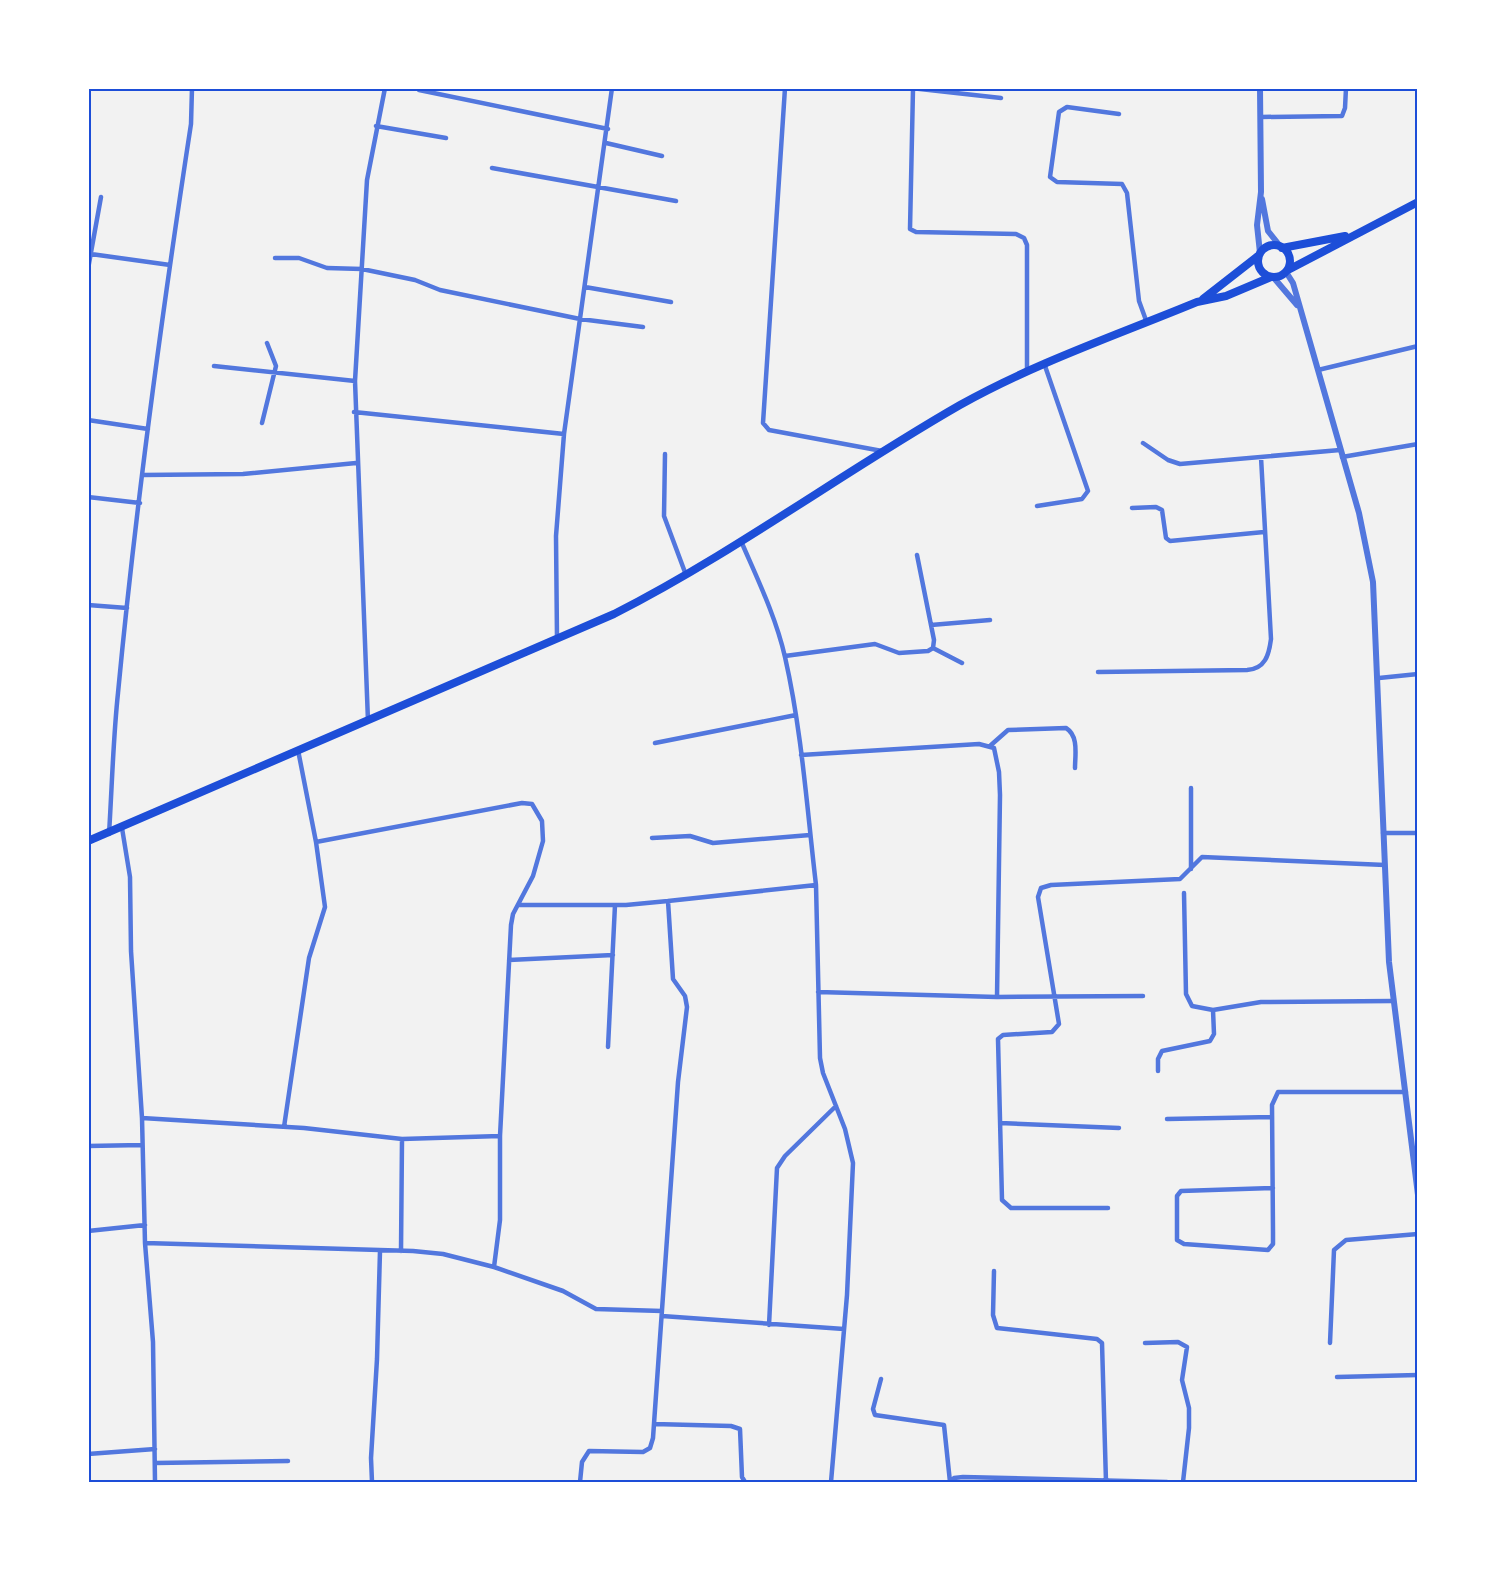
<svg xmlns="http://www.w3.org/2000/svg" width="1506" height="1571" font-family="'Alegreya Sans',sans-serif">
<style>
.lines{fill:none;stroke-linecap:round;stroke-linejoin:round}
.minor{stroke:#5277de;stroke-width:4.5}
.tertiary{stroke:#5277de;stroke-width:6}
.primary{stroke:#1d4ed8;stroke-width:8}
.neatline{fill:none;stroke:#1d4ed8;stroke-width:2}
</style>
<rect width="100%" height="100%" fill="#f2f2f2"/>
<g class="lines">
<path class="minor" d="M785 88 763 423 769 430 882 451
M911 88 1001 98
M913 89 910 229 916 232 1016 234 1024 238 1027 245V370
M419 90 608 129
M1119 114 1067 107 1059 112 1050 177 1057 182 1122 184 1127 193 1139 301 1147 323
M1261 117 1342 116 1345 108 1346 88
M376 126 446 138
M606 143 662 156
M492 168 676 201
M91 254 170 265
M275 258H299L327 268 362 269 415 280 440 290 580 319 643 327
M88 269 101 197
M585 287 671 302
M214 366 355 381
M1318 370 1418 346
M354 412 564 434
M88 420 148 429
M262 423 276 366 267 343
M1143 443 1168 460 1180 464 1340 450
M665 454 664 516 686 575
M1342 457 1418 444
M143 475 243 474 356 463
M88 497 140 503
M1037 506 1082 499 1088 491 1044 363
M1132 508 1156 507 1162 510 1166 538 1170 541 1264 532
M917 555 934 640 933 648
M88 605 127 608
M931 625 990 620
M557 639 556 536 564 434 612 88
M933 648 962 663
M785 656 875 644 899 653 928 651 933 648
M1098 672 1247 670C1265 669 1269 655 1271 639L1261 457
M1379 678 1418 674
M368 721 355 381 367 180 385 88
M655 743 796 715
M991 745 1008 730 1066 728C1079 736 1075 755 1075 768
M801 755 979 744 994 748 999 772 1000 795 997 997
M122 828 130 877 131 951 142 1118 145 1243 153 1342 155 1482
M1383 833H1418
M109 834C112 787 113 740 118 693 136 503 162 313 191 124L192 88
M652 838 690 836 713 843 810 835
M1191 869V788
M816 885 820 1058 823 1073 845 1129 853 1163 847 1295 831 1482
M1184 893 1186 994 1192 1006 1213 1010 1261 1002 1392 1001
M518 905H626L668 901
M509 960 613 955
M818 992 997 997 1143 996
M608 1047 615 905
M1158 1071V1059L1162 1051 1210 1041 1214 1034 1213 1010
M142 1118 304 1128 402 1139 500 1136
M1167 1119 1272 1117
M1000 1123 1119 1128
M284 1127 309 958 325 907 316 842 298 750
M88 1146 142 1145
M1273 1188 1181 1191 1177 1196V1240L1184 1244 1268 1250 1273 1244V1232L1272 1105 1278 1092H1406
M1108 1208H1011L1002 1200 998 1039 1003 1035 1052 1032 1059 1024 1038 897 1041 888 1051 885 1180 879 1202 857 1385 865
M88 1231 145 1225
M145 1243 413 1251 443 1254 494 1267 500 1220V1136L511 925 513 914 533 876 543 841 542 821 532 804 522 803 316 842
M401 1251 402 1139
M494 1267 563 1291 596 1309 662 1311
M994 1271 993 1315 997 1328 1097 1339 1102 1343 1106 1482
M662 1316 844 1329
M769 1325 777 1168 785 1156 836 1106
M1145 1343 1178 1342 1187 1347 1182 1380 1189 1408V1428L1183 1482
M1330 1343 1334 1250 1346 1240 1418 1234
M1337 1377 1418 1375
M881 1379 873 1409 875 1415 944 1425 950 1482
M654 1424 731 1426 740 1429 742 1477 745 1482
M88 1454 155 1449
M155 1463 288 1461
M372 1482 371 1458 377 1359 380 1251
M580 1482 582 1462 589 1451 643 1452 650 1448 653 1438 678 1082 687 1007 685 996 673 979 668 901 816 885C807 809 802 732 785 657 776 617 757 578 741 541
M950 1482 954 1478 963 1477 1167 1482"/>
<path class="tertiary" d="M1262 199 1268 231 1280 246
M1260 253 1257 225 1261 192 1260 88
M1286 272 1293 283 1359 513 1373 582 1389 962 1418 1195
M1274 278 1297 305"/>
<path class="primary" d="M1258 261a16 16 0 1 1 32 0a16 16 0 1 1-32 0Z
M1282 248 1345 236
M1288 270 1418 202
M1203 299 1258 256
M88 841 614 614C734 553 843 472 960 405 1035 363 1117 335 1197 302L1226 296 1271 277"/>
</g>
<rect width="1506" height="1571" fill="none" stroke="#ffffff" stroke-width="180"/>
<rect x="90" y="90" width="1326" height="1391" class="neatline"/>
</svg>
